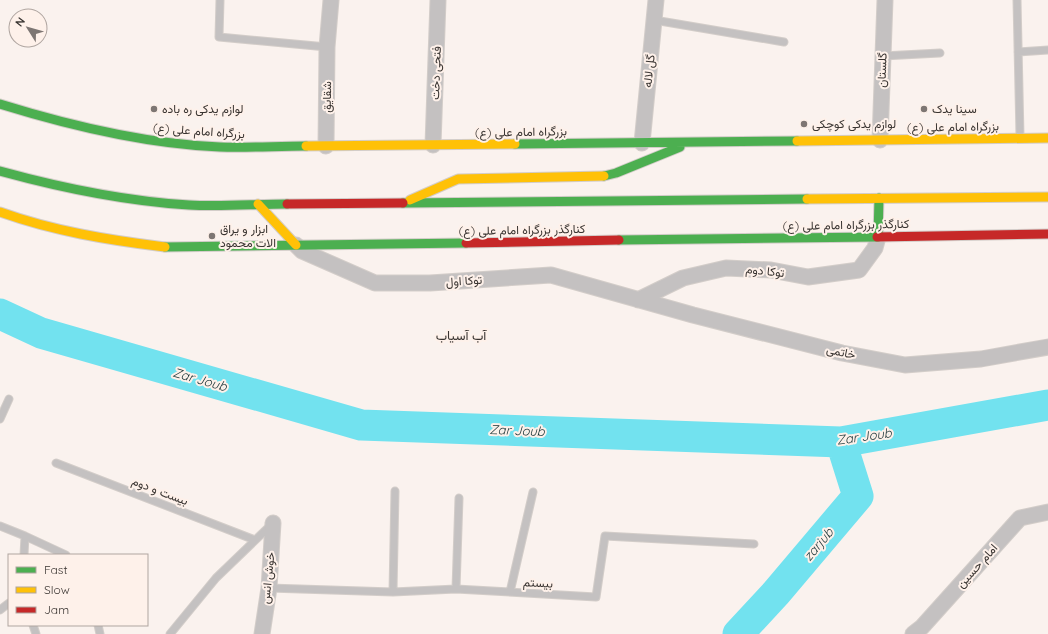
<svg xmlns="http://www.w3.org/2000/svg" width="1048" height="634" font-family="Quicksand,Vazirmatn,sans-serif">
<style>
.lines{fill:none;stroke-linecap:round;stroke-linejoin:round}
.river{stroke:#72e2ef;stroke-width:31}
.lane-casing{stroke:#d3cdc9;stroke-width:9}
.street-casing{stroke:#d3cdc9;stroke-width:17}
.fast-casing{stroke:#d3cdc9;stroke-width:11}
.slow-casing{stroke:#d3cdc9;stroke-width:11}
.jam-casing{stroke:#d3cdc9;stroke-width:11}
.lane{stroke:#c4c1c1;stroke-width:7}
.street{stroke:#c4c1c1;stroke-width:15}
.fast{stroke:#4caf50;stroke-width:9}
.slow{stroke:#ffc107;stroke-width:9}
.jam{stroke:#c62828;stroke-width:9}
.poi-dot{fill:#7d7673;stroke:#fef1ea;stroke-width:1.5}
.labels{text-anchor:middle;stroke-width:4;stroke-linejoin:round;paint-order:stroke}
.street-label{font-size:12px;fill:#393431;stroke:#fef1ea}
.poi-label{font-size:12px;fill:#393431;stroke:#fef1ea;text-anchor:start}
.neighbourhood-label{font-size:13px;fill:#393431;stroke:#fef1ea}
.water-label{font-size:13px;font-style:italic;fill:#183235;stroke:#fef1ea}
</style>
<rect width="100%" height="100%" fill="#faf2ee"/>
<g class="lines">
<path class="river" d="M0 314 41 333 361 425 841 442 1048 405
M738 634 776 593 858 496 841 442"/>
<defs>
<path id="lane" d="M220 0 219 37 327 47
M1017 0 1020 136
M654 20 784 42
M1018 52 1048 50
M883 56 940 53
M0 419 9 399
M56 463 255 540
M0 526 25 536 66 555
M24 555 25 536
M269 588 393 592 456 589 596 597 605 536 754 544
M456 589 459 498
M393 592 395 491
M510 592 533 492
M0 610 9 603
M33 625 36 634
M98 625 100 634
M170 634 216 578 272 524"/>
<path id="street" d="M880 140 885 0
M642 143 656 0
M433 145 438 0
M326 146 327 47 331 0
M296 245 302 251 375 283H430L551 275 693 315 842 353 905 365 981 359 1048 347
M638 300 683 278 726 268 771 270 808 277 859 270 875 248 878 237
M262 634 269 588 273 523
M913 634 922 627 1020 518 1048 512"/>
<path id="fast" d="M0 104C71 126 146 144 220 147 249 148 277 146 306 146
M515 144 797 141
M0 171C62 188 125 201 189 205 221 207 255 204 287 204
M604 176 616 173 680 147
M403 203 807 199
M878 237 879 198
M619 240 877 237
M165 247 466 243"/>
<path id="slow" d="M797 141 1048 138
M306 146 515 144
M807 199 1048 197
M410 200 458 179 604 176
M258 204 296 245
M0 212C53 231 108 240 165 247"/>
<path id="jam" d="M287 204 403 203
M877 237 1048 234
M466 243 619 240"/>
</defs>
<use href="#lane" class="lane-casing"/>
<use href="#street" class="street-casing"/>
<use href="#fast" class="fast-casing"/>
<use href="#slow" class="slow-casing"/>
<use href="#jam" class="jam-casing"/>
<use href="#lane" class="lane"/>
<use href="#street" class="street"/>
<use href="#fast" class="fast"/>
<use href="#slow" class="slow"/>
<use href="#jam" class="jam"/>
</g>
<g class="poi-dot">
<circle cx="154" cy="109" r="4"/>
<circle cx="924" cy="109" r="4"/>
<circle cx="804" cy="124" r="4"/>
<circle cx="212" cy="236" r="4"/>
</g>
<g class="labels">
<g class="street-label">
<text transform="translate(882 70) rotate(-88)" y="4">گلستان</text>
<text transform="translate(649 71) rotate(-84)" y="4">گل لاله</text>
<text transform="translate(436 73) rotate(-88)" y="4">فتحی دخت</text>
<text transform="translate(327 97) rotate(-89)" y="4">شقایق</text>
<text transform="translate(953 127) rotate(-1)" y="4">بزرگراه امام علی (ع)</text>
<text transform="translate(199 131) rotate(4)" y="4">بزرگراه امام علی (ع)</text>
<text transform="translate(521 132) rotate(-1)" y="4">بزرگراه امام علی (ع)</text>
<text transform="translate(846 225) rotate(-1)" y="4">کنارگذر بزرگراه امام علی (ع)</text>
<text transform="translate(522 230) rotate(-1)" y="4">کنارگذر بزرگراه امام علی (ع)</text>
<text transform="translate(765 271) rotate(6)" y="4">توکا دوم</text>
<text transform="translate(464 281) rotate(-4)" y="4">توکا اول</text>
<text transform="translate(841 352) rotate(12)" y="4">خاتمی</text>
<text transform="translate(160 491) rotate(21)" y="4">بیست و دوم</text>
<text transform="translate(977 566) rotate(-48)" y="4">امام حسین</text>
<text transform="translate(268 578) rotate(-84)" y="4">خوش انس</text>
<text transform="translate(538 583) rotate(3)" y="4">بیستم</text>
</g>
<g class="poi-label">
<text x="162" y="113">لوازم یدکی ره باده</text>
<text x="932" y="113">سینا یدک</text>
<text x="812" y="128">لوازم یدکی کوچکی</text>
<text x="220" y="233">ابزار و یراق<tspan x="220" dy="14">الات محمود</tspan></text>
</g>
<g class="neighbourhood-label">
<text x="461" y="340">آب آسیاب</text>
</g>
<g class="water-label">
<text transform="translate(200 379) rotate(16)" y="5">Zar Joub</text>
<text transform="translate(517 430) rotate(2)" y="5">Zar Joub</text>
<text transform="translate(864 436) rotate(-8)" y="5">Zar Joub</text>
<text transform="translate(818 544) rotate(-50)" y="5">zarjub</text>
</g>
</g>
<rect x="8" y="554" width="140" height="72" fill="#fef1ea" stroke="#afa5a0"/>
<rect x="16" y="567" width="20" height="6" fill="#4caf50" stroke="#afa5a0"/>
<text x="44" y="574" font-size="12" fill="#393431">Fast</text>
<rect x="16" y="587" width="20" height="6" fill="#ffc107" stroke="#afa5a0"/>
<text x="44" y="594" font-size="12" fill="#393431">Slow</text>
<rect x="16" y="607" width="20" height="6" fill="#c62828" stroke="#afa5a0"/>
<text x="44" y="614" font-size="12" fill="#393431">Jam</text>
<g transform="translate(28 28) rotate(307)"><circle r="19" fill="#fef1ea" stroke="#afa5a0"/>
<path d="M0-3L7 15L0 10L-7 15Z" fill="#7d7673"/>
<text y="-6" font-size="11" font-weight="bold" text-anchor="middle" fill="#393431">N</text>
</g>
</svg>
